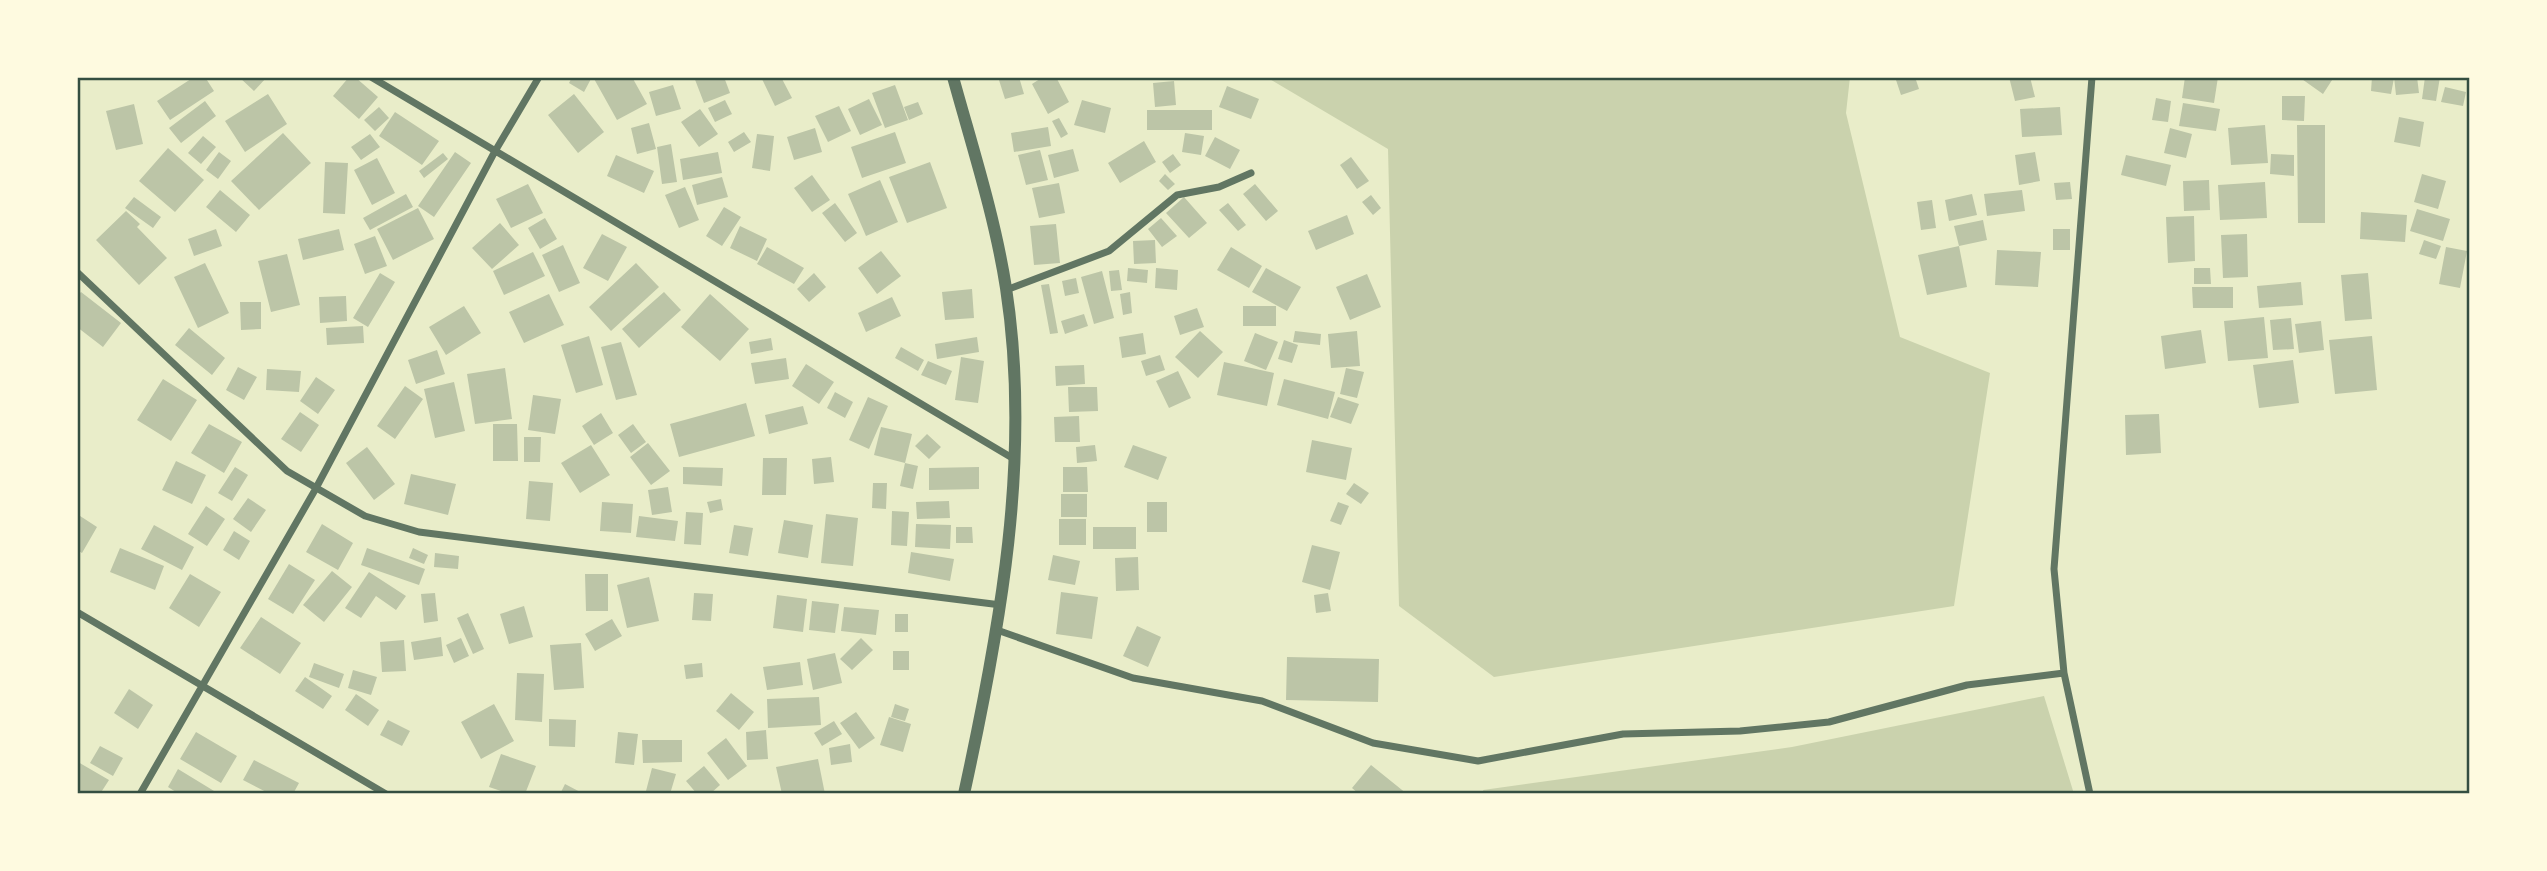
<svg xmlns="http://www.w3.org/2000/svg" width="2547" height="871" font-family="'Exo 2',sans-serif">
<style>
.green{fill:#cad2ad}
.building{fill:#bcc5a7}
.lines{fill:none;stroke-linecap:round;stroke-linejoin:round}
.minor{stroke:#617663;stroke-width:7}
.tertiary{stroke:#617663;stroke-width:12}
.neatline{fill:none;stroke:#344e41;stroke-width:2.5}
</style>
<rect width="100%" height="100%" fill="#e9edc9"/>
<path class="green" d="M1266 77H1850L1846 113 1900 337 1990 373 1954 606 1494 677 1399 606 1388 149Z
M2044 696 2074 794H1484L1483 790 1792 747Z"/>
<path class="building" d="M194 77H205L214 91 170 120 157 101Z
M239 77H267L254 91Z
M349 77H355L378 97 359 119 333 96Z
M572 77H592L584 92 569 83Z
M593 77H632L647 104 617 120Z
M694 77H724L730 93 704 103Z
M761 77H781L792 98 775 106Z
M998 77H1019L1024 94 1005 99Z
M1043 77H1056L1069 102 1048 114 1032 84Z
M1895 77H1915L1919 89 1901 95Z
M2009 77H2030L2035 97 2015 101Z
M2185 77H2218L2214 103 2182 98Z
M2299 77H2334L2323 94Z
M2372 77 2394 78 2391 94 2371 91Z
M2394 77H2417L2419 93 2396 95Z
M2425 77H2440L2436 101 2422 99Z
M1174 81 1176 105 1155 107 1153 83Z
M673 85 681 109 656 116 649 92Z
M895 85 908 120 885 128 872 93Z
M1227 86 1259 99 1251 119 1219 107Z
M2445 87 2466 92 2463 106 2441 102Z
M268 94 287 124 245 152 225 121Z
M574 94 604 132 578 153 548 115Z
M2282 96H2305L2304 121 2282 120Z
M2156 98 2171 101 2168 122 2152 120Z
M869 99 882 125 860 135 848 109Z
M725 100 732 114 715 122 708 108Z
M1082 100 1111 108 1105 133 1074 125Z
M205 101 216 116 181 143 169 128Z
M918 102 923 114 909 120 904 107Z
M2183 103 2220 109 2216 131 2179 126Z
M134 104 143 144 116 150 106 111Z
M839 106 851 131 828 142 815 116Z
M379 107 389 118 375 131 364 120Z
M2060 107 2062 135 2022 137 2020 109Z
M700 109 718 134 699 147 681 122Z
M1147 110H1212V130H1147Z
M395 112 439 141 422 165 379 136Z
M2399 117 2424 122 2420 147 2394 142Z
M1059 118 1068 134 1061 138 1052 121Z
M649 123 656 149 637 154 631 128Z
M2265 125 2268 163 2231 165 2228 128Z
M2297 125H2325V223H2298Z
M1048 127 1051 146 1014 152 1011 133Z
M815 128 822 152 794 160 787 137Z
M2170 128 2192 134 2186 158 2164 153Z
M744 132 751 142 734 152 728 142Z
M895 132 906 163 862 178 851 147Z
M283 133 311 163 259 210 231 181Z
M1185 133 1204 136 1201 155 1182 152Z
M370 134 380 147 361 160 351 147Z
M757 134 774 136 770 171 752 168Z
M203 136 216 147 201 164 188 153Z
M1215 137 1240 150 1230 169 1205 156Z
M1144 141 1156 162 1120 183 1108 163Z
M671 144 677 182 662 184 657 147Z
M168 148 204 180 175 212 139 181Z
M1073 149 1079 171 1054 178 1048 155Z
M1040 150 1048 180 1026 185 1018 155Z
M219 152 231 161 218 179 206 170Z
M455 152 471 163 434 217 418 206Z
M718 152 722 173 683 180 680 159Z
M2035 152 2040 181 2019 185 2015 155Z
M443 153 448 159 424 178 419 171Z
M1173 154 1181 165 1170 173 1162 162Z
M2271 154 2294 155V176L2270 174Z
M616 155 654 171 644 193 607 176Z
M2126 155 2171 165 2166 186 2121 175Z
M1351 157 1369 181 1357 189 1340 165Z
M377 158 395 193 372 205 354 170Z
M325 162 348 163 345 214 323 213Z
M930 162 947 208 907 223 889 177Z
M1165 174 1175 184 1168 190 1159 181Z
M2422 174 2446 181 2438 209 2414 202Z
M812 175 830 200 812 212 794 188Z
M722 177 728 197 697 205 692 185Z
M880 180 898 222 866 236 848 194Z
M2209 180 2210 210 2184 211 2183 181Z
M2070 182 2072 199 2056 200 2054 183Z
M2265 182 2267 218 2220 220 2218 185Z
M1059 183 1065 213 1039 218 1032 188Z
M528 184 543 213 511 228 496 199Z
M1255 184 1278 211 1266 221 1243 194Z
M685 187 699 220 679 228 665 195Z
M220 190 250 215 236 232 206 207Z
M2022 190 2025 211 1987 216 1984 194Z
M406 194 413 207 370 230 363 218Z
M1972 194 1977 215 1949 221 1945 200Z
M1371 195 1381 208 1373 215 1362 202Z
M134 197 161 217 153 228 125 208Z
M1184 197 1207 223 1189 238 1166 213Z
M1932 200 1936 228 1921 230 1917 202Z
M835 203 857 233 845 242 822 213Z
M1228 203 1246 225 1238 231 1219 210Z
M724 207 741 217 722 246 706 236Z
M418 208 434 239 393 260 377 229Z
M2417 209 2450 219 2443 241 2410 231Z
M126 211 140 224 137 227 167 258 139 285 96 240Z
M2361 212 2407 215 2405 242 2360 239Z
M1347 215 1354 234 1316 250 1308 231Z
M2194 216 2195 261 2168 263 2166 217Z
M545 218 557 239 540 249 528 228Z
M1161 218 1177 236 1162 247 1148 229Z
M1983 220 1987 240 1959 246 1954 226Z
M500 223 519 245 492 269 472 248Z
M1056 224 1060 263 1034 265 1030 226Z
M740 226 767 239 757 261 730 248Z
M216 229 222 246 194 256 188 239Z
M339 229 344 250 303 260 298 239Z
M2053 229H2070V250H2053Z
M602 234 627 247 608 281 583 268Z
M2247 234 2248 277 2223 278 2221 235Z
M375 236 387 266 365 274 354 244Z
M1155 240 1156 263 1134 264 1133 241Z
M2424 240 2441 246 2436 259 2419 254Z
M563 245 580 283 559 292 542 255Z
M1959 246 1967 287 1927 295 1918 255Z
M767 247 804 268 794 284 757 264Z
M1231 247 1262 266 1249 288 1217 270Z
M2446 247 2467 251 2460 288 2439 284Z
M1997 250 2041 252 2038 287 1995 285Z
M881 251 901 276 877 294 858 268Z
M533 252 545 276 504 295 493 271Z
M287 254 300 305 271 312 258 261Z
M205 263 229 313 198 328 174 277Z
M636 263 659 287 611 331 589 307Z
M1128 268 1148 270 1147 283 1127 281Z
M1156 268 1178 270 1177 290 1155 288Z
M1266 268 1301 287 1287 311 1252 292Z
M2194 268H2210L2211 284H2194Z
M1119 270 1122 290 1111 291 1109 271Z
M1102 271 1114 318 1094 324 1081 277Z
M380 273 395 282 368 327 353 318Z
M814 273 826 287 809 302 797 289Z
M2368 273 2372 319 2345 321 2341 275Z
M1367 274 1381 307 1350 320 1336 287Z
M1076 278 1079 293 1065 296 1062 281Z
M2301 282 2303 305 2259 308 2257 286Z
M1049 284 1058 333 1050 334 1041 285Z
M2192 287H2233V308H2193Z
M972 289 974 318 945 320 942 292Z
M81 292 121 323 103 347 77 327V296Z
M664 292 681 310 639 348 622 329Z
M1130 292 1132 313 1123 315 1120 294Z
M549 294 564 325 524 343 509 312Z
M710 294 749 329 720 361 681 327Z
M346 296 347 321 320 323 319 297Z
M892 297 901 316 866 332 858 313Z
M240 302H261V329L241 330Z
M464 306 481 333 446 355 429 327Z
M1243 306H1276V326H1243Z
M1197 308 1204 327 1180 335 1174 316Z
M1084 314 1088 326 1065 334 1061 321Z
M2264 317 2268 358 2228 361 2224 321Z
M2291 318 2294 349 2273 350 2270 320Z
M2321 321 2324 350 2299 353 2295 324Z
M363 326 364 343 327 345 326 328Z
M189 328 225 358 212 375 175 345Z
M2201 330 2206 363 2165 369 2161 336Z
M1200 331 1223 352 1198 378 1175 357Z
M1295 331 1321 334 1320 345 1293 342Z
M1357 331 1360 366 1331 368 1328 334Z
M1143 333 1146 354 1122 358 1119 337Z
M1255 333 1278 342 1266 370 1244 361Z
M589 336 603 385 576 393 561 345Z
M2372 336 2377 390 2335 394 2329 340Z
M977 337 979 352 937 359 935 344Z
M771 338 773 350 751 354 749 342Z
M1284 340 1298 345 1292 363 1278 359Z
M621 342 637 395 616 400 601 347Z
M901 347 924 360 918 371 895 358Z
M437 350 445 374 416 384 408 360Z
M1160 355 1165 370 1146 376 1141 361Z
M961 357 984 361 978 403 955 400Z
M786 358 789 379 755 384 751 363Z
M2293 360 2299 403 2259 408 2253 365Z
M928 361 952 371 946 385 921 375Z
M1224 362 1274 373 1267 406 1217 395Z
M806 364 834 382 819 404 792 386Z
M1084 365 1085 384 1056 386 1055 366Z
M238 367 257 377 244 400 226 390Z
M505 368 512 419 475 424 467 374Z
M1346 368 1364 372 1357 398 1340 394Z
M267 369 301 371 299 392 266 390Z
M1178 371 1191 398 1169 408 1156 381Z
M316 377 335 390 318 414 300 401Z
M163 379 197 400 171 441 137 420Z
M1284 379 1335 392 1328 419 1277 405Z
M454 382 465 431 435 438 424 389Z
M405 386 423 399 395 439 377 426Z
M1068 387H1097L1098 411 1069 412Z
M835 392 853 402 845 418 827 408Z
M533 395 561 399 555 434 528 430Z
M868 397 888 406 869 449 849 440Z
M1338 397 1359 404 1351 424 1330 417Z
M746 403 755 436 679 457 670 424Z
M803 406 808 424 769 434 765 415Z
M300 412 319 425 301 452 281 439Z
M601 413 613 433 594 445 582 426Z
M2159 414 2161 453 2126 455 2125 415Z
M1079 416 1080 442H1055L1054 417Z
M209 424 242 442 224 473 191 453Z
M493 424H517L518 461H493Z
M633 424 646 442 631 453 618 435Z
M881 427 912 434 905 463 874 455Z
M927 434 941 447 929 459 915 446Z
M524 437H541L540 462H524Z
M1312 440 1352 448 1346 480 1306 472Z
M648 443 670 471 651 485 630 457Z
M591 445 610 475 580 493 561 463Z
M1095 445 1097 461 1077 463 1076 447Z
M1133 445 1167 457 1158 480 1124 467Z
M367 447 395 484 374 500 346 463Z
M831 457 834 482 814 484 812 459Z
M763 458H787L786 495H762Z
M176 461 206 475 192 504 162 490Z
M905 463 918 466 913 489 900 486Z
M235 467 248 475 232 501 218 493Z
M683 467 723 468 722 486 683 484Z
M979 467V489L929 490V468Z
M1063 467H1087L1088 492H1063Z
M411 474 456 484 448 515 404 504Z
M529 481 553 483 550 521 526 519Z
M873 483H887L886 509 872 508Z
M1354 483 1369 493 1361 504 1346 494Z
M668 487 672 512 652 515 648 490Z
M1061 494H1087V517H1061Z
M248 498 266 510 251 532 233 519Z
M721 499 723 510 710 513 707 502Z
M949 501 950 518 917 519 916 502Z
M602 502 633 504 631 533 600 531Z
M1147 502H1167V532H1147Z
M1338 502 1349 506 1341 525 1330 521Z
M206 506 225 519 207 546 188 534Z
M892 511 909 512 907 546 891 545Z
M686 512 703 513 701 545 684 544Z
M77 514 97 527 82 553 77 550Z
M826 514 858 518 853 566 821 563Z
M639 516 678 521 675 541 636 537Z
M1059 519H1086V545H1059Z
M784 520 813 525 808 558 778 553Z
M322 524 353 543 338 570 306 552Z
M916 524 951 525 950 549 915 547Z
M154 525 194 547 182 570 141 549Z
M734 525 753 528 748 556 729 553Z
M956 527H972L973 543H956Z
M1093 527H1136V549H1093Z
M234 531 250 541 239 560 223 550Z
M1312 545 1340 552 1330 590 1302 582Z
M120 548 164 566 155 590 110 572Z
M367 548 425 569 419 585 361 565Z
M413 548 428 555 424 564 409 558Z
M911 552 954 559 950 581 908 573Z
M435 553 459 556 458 569 434 567Z
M1053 555 1080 561 1075 585 1048 580Z
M1138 557 1139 590 1116 591 1115 558Z
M289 564 315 580 293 614 268 599Z
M332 571 352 587 324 622 303 605Z
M369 572 406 596 396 610 376 596 361 618 345 608Z
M190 574 221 592 199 627 169 608Z
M585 574H608V611H586Z
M649 577 659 621 627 628 617 585Z
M1061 592 1098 597 1092 639 1056 634Z
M435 593 438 621 424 623 421 594Z
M694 593 713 594 711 621 692 620Z
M1328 593 1331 611 1316 613 1314 595Z
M777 595 807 599 803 632 773 628Z
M812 601 839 604 835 633 809 630Z
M524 606 533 637 509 644 500 614Z
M844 607 879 610 876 635 841 631Z
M468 613 484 649 473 654 457 618Z
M895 614H908V632H895Z
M261 617 301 643 280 674 240 648Z
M612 619 622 636 595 651 585 634Z
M1137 626 1161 637 1148 667 1123 656Z
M441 637 443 656 414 660 411 642Z
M461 638 469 656 454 663 446 645Z
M861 638 873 650 852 670 840 659Z
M404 640 406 671 382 672 380 642Z
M581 643 584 688 554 690 550 645Z
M893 651H909V670H893Z
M835 653 842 683 813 690 807 659Z
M1287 657 1379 659 1378 702 1286 700Z
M800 662 803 685 767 690 763 667Z
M314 663 344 674 339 688 309 677Z
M702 663 703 677 686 679 684 665Z
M353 670 377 677 371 695 348 688Z
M517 673 544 674 542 722 515 720Z
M305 677 332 696 323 709 295 691Z
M129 689 153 705 138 729 114 713Z
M731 693 754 712 739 730 716 711Z
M356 694 379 710 368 726 345 710Z
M819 697 821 725 768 728 767 699Z
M494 704 514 741 481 759 461 722Z
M895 704 909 709 905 721 891 717Z
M856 712 875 738 859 749 840 723Z
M889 717 911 724 903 752 880 745Z
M549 719 576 720 575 747 549 746Z
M388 720 410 731 402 746 380 735Z
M834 721 842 734 822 746 814 733Z
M766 730 768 759 747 760 746 732Z
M196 732 237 756 221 783 180 759Z
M618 732 638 734 634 765 615 763Z
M726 738 747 766 728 780 707 753Z
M642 740H682V762L643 763Z
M850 744 852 762 831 765 829 748Z
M100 746 123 758 113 776 90 763Z
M501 754 536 766 525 794H510L489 787Z
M818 759 825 794H782L776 767Z
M254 760 299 783 293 794H270L243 780Z
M78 762 109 780 100 794H77Z
M1371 765 1407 794H1359L1352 788Z
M704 766 720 785 710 794H697L686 781Z
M652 768 676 774 670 794 646 791Z
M178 769 219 794H179L168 787Z
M565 784 584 794H560Z"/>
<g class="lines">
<path class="minor" d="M371 77 1014 459
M77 272 287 471 365 516 419 532 1001 605
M1006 290 1109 251 1177 195 1219 187 1251 173
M77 612 386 794
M997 630 1133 678 1262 701 1373 743 1478 761 1623 734 1740 731 1829 722 1967 685 2064 673
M140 794 315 490 494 153 539 77
M2090 794 2064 673 2054 569 2092 77"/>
<path class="tertiary" d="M953 77C972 146 995 217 1006 288 1032 457 1000 629 964 794"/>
</g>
<rect width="2547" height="871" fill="none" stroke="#fefae0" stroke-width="158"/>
<rect x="79" y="79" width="2389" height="713" class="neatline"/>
</svg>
